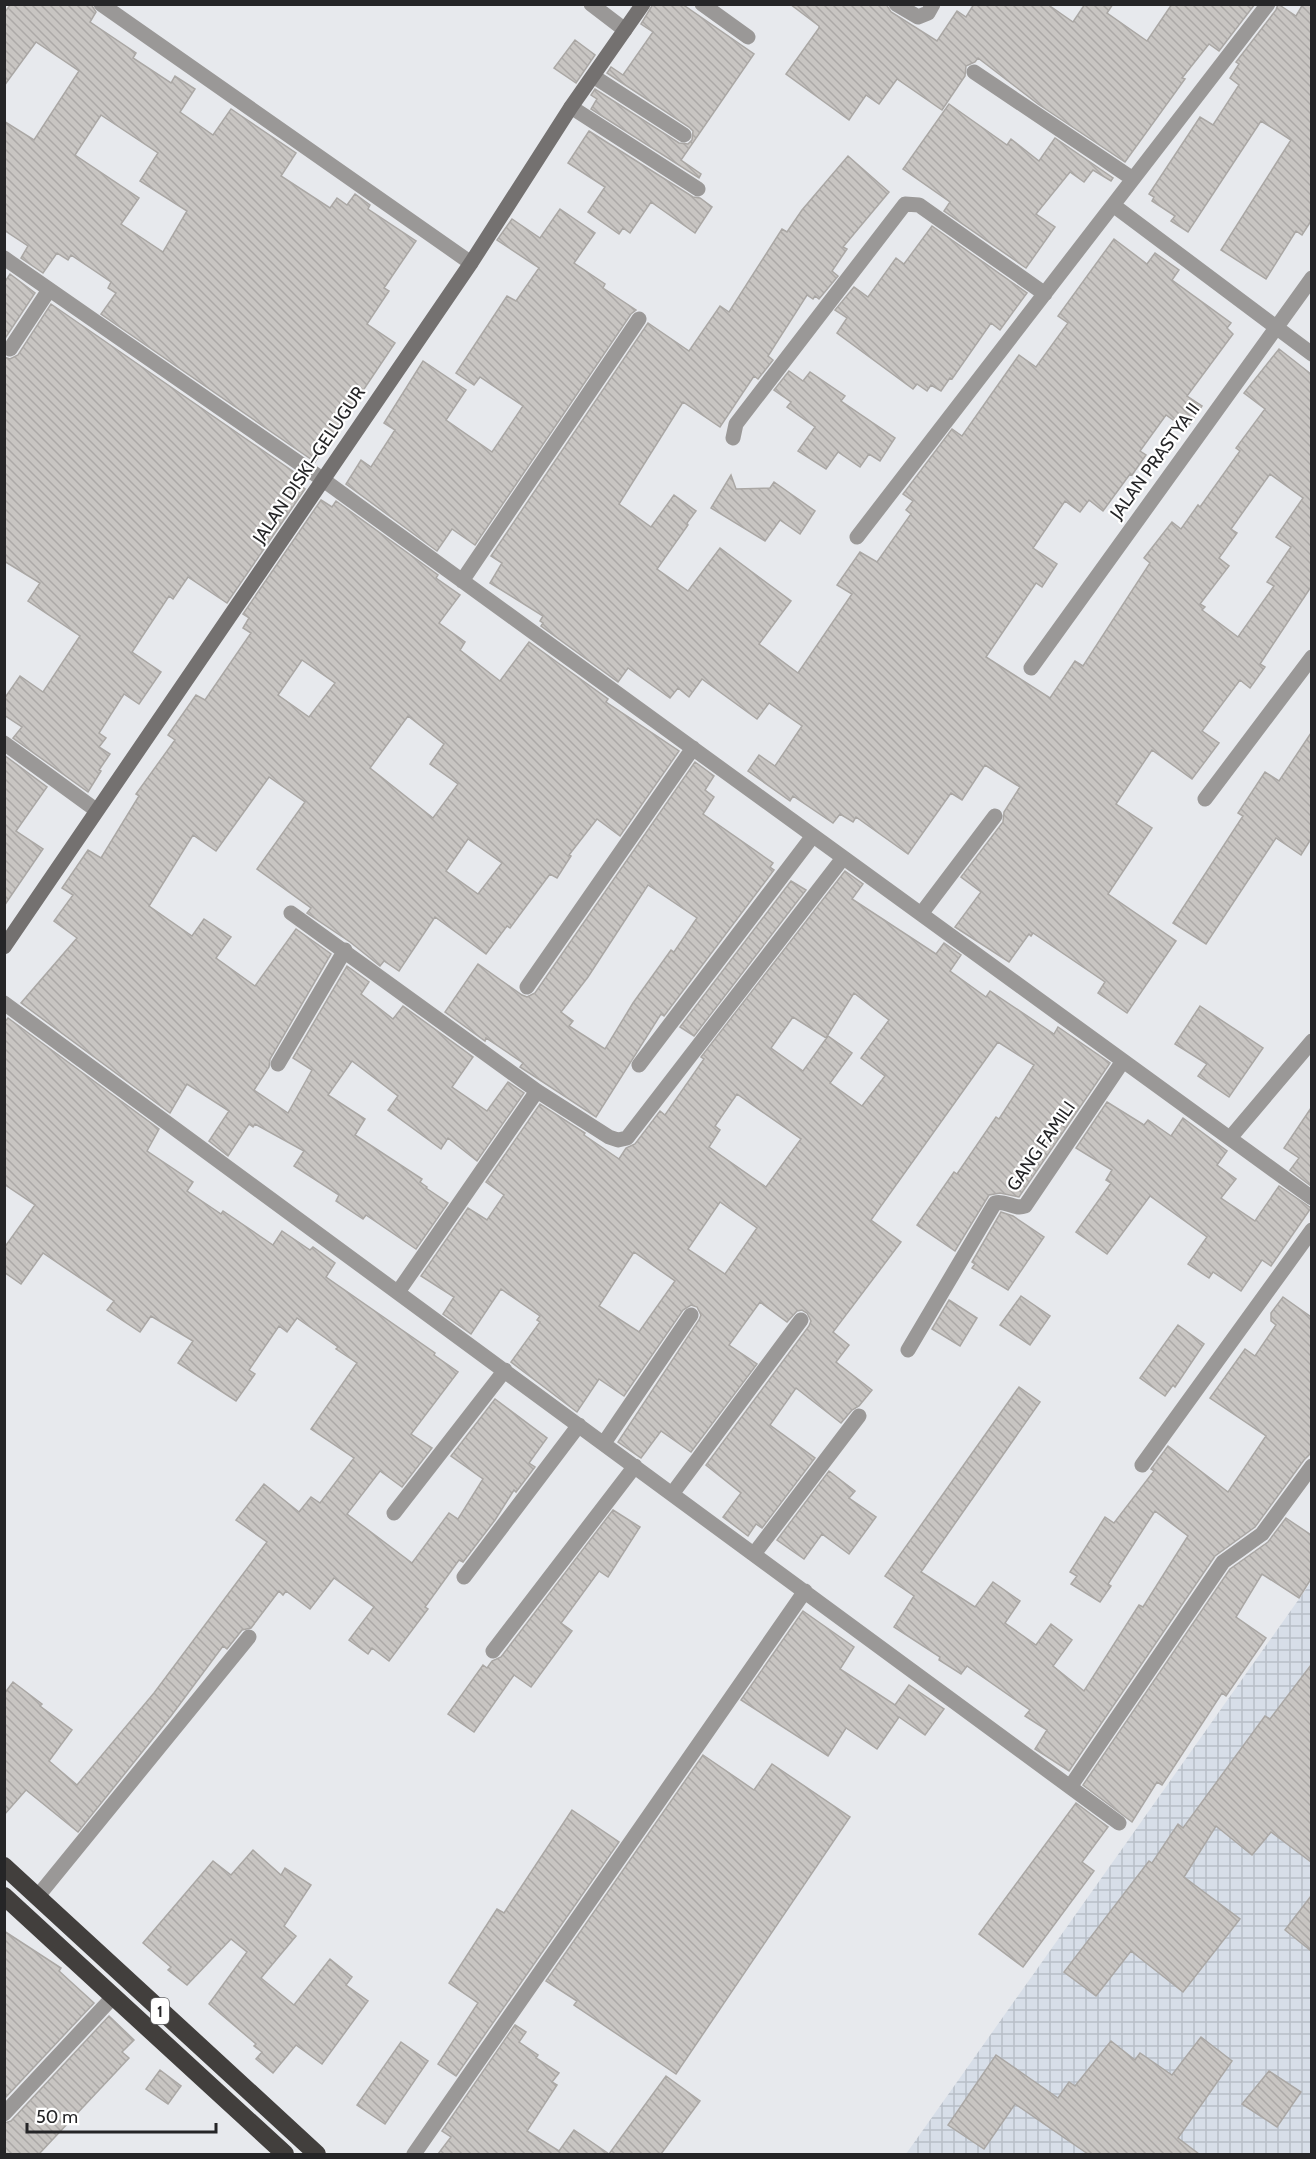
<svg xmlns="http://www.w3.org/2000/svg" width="1316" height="2159" font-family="Cabin,sans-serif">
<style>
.industrial{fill:url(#industrial-grid)}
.building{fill:url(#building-back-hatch);stroke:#aaa7a4;stroke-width:1.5;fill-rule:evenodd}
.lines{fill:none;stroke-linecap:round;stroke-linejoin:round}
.street{stroke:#9a9897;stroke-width:15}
.secondary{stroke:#747170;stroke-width:15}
.highway{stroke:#423f3d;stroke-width:18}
.labels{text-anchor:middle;stroke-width:4.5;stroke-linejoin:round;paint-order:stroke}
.shield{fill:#fff;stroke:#666668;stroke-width:1.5}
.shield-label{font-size:16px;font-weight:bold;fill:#252527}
.street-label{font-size:18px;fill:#252527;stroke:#fff}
</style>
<defs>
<pattern id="industrial-grid" width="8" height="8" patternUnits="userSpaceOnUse" patternTransform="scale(1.5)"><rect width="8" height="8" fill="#d7dee8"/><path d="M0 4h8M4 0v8" fill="none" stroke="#b8bec7"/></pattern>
<pattern id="building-back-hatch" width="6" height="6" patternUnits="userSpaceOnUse" patternTransform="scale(1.5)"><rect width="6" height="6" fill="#c8c5c2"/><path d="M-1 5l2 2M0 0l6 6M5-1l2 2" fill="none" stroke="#aca9a7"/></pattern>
</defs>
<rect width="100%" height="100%" fill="#e7e9ed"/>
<path class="industrial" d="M1311 1582V2154H906Z"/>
<path class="building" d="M11 4H91L96 12 90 22 136 53 133 58 171 83 175 76 195 89 180 112 213 135 231 109 296 153 281 176 330 208 337 198 347 205 355 194 370 205 368 209 416 241 384 288 389 291 367 324 395 343 315 462 101 314 116 293 108 288 111 282 71 255 68 260 57 253 43 273 21 258 28 246 4 230V121L34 140 79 71 36 42 4 86V13ZM101 115 158 153 140 181 187 211 163 252 121 224 139 198 75 155Z
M653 4H682L754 54 681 160 701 174 699 178 591 109 597 99 591 95 595 89 679 143 688 144 692 140 693 131 689 127 607 73 611 67 623 75 653 32 641 24Z
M790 4H886L891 12 937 41 957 11 966 17 974 4H1047L1073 22 1085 4H1113L1107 13 1147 41 1172 4H1255L1219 51 1209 44 1182 78 1185 79 1125 162 1038 104 978 58 975 62 966 66 965 76 942 110 897 79 879 104 866 95 849 120 786 74 819 28V26Z
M1278 4 1296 16 1303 4H1311V221L1302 235 1296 231 1266 279 1221 250 1291 140 1261 121 1188 232 1171 221 1175 216 1152 201 1154 197 1149 194 1200 117 1213 125 1239 85 1230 78 1239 64 1236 62 1276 10Z
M575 40 595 55 576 83 554 68Z
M949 104 1007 145 1011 139 1039 161 1055 138 1113 178 1111 181 1093 170 1084 182 1070 172 1036 214 1055 227 1026 268 944 211 950 202 903 169Z
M589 131 693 197 700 198 712 207 695 233 651 202 630 233 623 228 619 234 588 212 605 187 568 163Z
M848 156 889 192 843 247 847 249 832 271 838 276 819 299 815 296 813 299 807 295 768 356 773 360 758 379 754 376 720 427 683 402 619 504 651 527 674 495 696 511 687 523 688 525 657 569 688 591 720 548 791 601 759 644 798 673 852 594 837 585 860 552 877 562 911 514 906 510 913 501 903 494 952 429 962 436 1019 355 1036 367 1068 323 1058 316 1114 239 1147 264 1155 253 1179 270 1172 280 1231 323 1227 328 1233 334 1187 396 1202 406 1186 429 1166 415 1140 451 1146 455 1132 475 1130 474 1103 511 1089 500 1080 512 1065 501 1033 548 1057 564 1042 587 1036 583 986 657 1050 698 1075 661 1083 666 1150 563 1144 558 1172 522 1181 529 1198 505 1200 507 1240 451 1236 448 1265 409 1244 393 1279 349 1311 374V587L1260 664 1265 667 1250 688 1240 680 1202 731 1219 743 1192 779 1152 750 1116 804 1152 828 1108 894 1176 941 1127 1013 1098 993 1105 982 1033 933 1031 936 1029 934 1009 962 955 927 981 892 961 877 1003 822 1004 812 1020 787 985 765 962 800 951 793 908 854 856 817 853 822 840 814 833 823 793 796 790 801 748 771 759 755 775 766 802 726 769 703 757 719 702 679 689 697 678 688 670 698 628 668 618 682 541 626 543 623 540 621 543 616 490 583 502 563 491 556 648 323 689 351 720 306 729 312 782 229 787 232 802 210ZM1270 474 1303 498 1276 537 1291 547 1267 582 1274 586 1238 637 1202 610 1205 607 1200 604 1229 566 1219 558 1237 533 1231 529Z
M560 209 595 233 574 263 605 284 603 288 636 310 631 314 475 545 452 529 437 551 346 484 361 460 371 467 395 430 384 423 423 361 466 390 446 420 492 452 523 406 480 377 474 385 456 373 507 296 516 301 539 268 497 240 512 219 540 238Z
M932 226 1027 293 1000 330 991 323 952 379 950 378 941 391 931 385 927 391 917 384 913 389 837 333 847 318 835 310 854 287 868 297 896 258 904 264Z
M10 274 35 293 4 340V283Z
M51 304 304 479 300 485 305 489 227 603 188 577 173 599 169 596 132 652 161 672 139 704 124 694 99 733 106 738 99 747 110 754 99 770 101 771 88 792 13 738 22 727 4 715V699L20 676 43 692 80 636 28 601 40 583 4 561V357L10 359 18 355Z
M789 371 803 381 810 372 845 396 841 401 895 438 880 461 869 454 860 467 838 452 826 469 798 451 815 427 787 407 791 402 774 390Z
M731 475 736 489 770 488 774 482 815 511 800 534 780 520 765 541 711 508Z
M321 500 332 507 336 501 438 575 436 578 460 595 439 623 465 642 460 650 500 681 529 642 608 699 606 702 679 751 620 836 597 819 569 855 571 856 557 878 550 874 510 928 507 926 486 954 435 917 399 971 384 961 380 966 350 942 307 913 311 908 257 869 305 802 269 777 216 851 193 835 149 906 192 936 204 919 231 937 216 958 255 986 296 929 331 954 270 1059 269 1067 254 1090 288 1113 312 1070 293 1058 347 966 369 982 361 994 393 1019 403 1006 473 1057 452 1087 487 1111 508 1082 524 1093 477 1161 448 1138 441 1149 388 1110 398 1096 352 1061 328 1095 365 1119 355 1135 422 1179 420 1182 427 1187 426 1188 448 1203 416 1249 366 1215 363 1219 336 1201 339 1195 294 1166 304 1151 255 1124 253 1127 249 1124 228 1156 209 1141 229 1111 187 1084 170 1113 21 1003 77 938 54 921 73 895 62 888 88 850 101 858 139 796 136 794 175 740 168 735 196 695 205 700 251 633 243 628 249 618 243 614ZM302 660 335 683 309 717 278 695ZM408 716 444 744 430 764 458 784 433 818 370 768ZM468 839 502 863 478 894 446 871Z
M1311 733V839L1301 855 1276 838 1206 944 1173 923 1243 816 1238 813 1265 772 1279 781Z
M4 755 47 787 16 831 43 849 4 906Z
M695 762 714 776 705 790 714 797 703 814 773 863 770 867 774 870 664 1016 661 1014 596 1117 520 1067 523 1063 486 1038 485 1041 445 1012 478 964 522 995 527 997 535 993ZM648 885 697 918 674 952 671 950 633 1003 605 1049 569 1026 573 1021 561 1012 588 977Z
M845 871 863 884 852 899 936 954 944 943 961 955 950 971 986 997 990 991 1054 1034 1058 1027 1110 1063 1019 1197 1000 1193 989 1195 955 1251 917 1225 954 1172 957 1174 996 1117 999 1119 1034 1065 998 1042 871 1220 901 1242 833 1332 849 1345 836 1362 872 1390 859 1406 852 1410 841 1423 796 1388 770 1425 815 1458 762 1528 756 1524 748 1536 723 1517 741 1493 706 1465 809 1326 811 1321 807 1313 802 1310 797 1311 787 1322 760 1302 729 1345 757 1364 691 1452 661 1431 641 1458 618 1442 699 1320 701 1315 697 1307 691 1305 683 1310 624 1396 599 1379 577 1412 511 1362 540 1322 537 1320 540 1316 501 1289 471 1334 443 1314 454 1297 421 1276 468 1208 487 1220 504 1195 486 1182 540 1104 585 1133 584 1135 619 1159 626 1148 635 1144 660 1111 665 1115 704 1059 701 1057ZM854 993 889 1020 861 1058 885 1076 862 1106 830 1083 852 1053 828 1036 803 1071 771 1048 793 1017 826 1038ZM737 1094 801 1139 766 1187 709 1147 720 1130 715 1126ZM720 1202 757 1228 725 1274 688 1249ZM634 1252 675 1281 639 1332 599 1306Z
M791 881 806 890 694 1036 680 1027Z
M1200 1006 1263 1048 1229 1097 1198 1076 1207 1064 1175 1044Z
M8 1018 159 1129 147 1151 193 1182 187 1191 221 1214 223 1211 273 1245 282 1231 310 1250 313 1247 335 1263 326 1277 435 1353 434 1355 458 1372 411 1434 432 1448 402 1487 380 1471 347 1514 412 1563 449 1513 458 1519 483 1479 451 1456 495 1399 547 1438 529 1463 535 1467 516 1492 514 1490 495 1520 463 1562 459 1560 425 1607 428 1609 389 1661 372 1648 368 1654 349 1640 374 1607 334 1578 310 1609 286 1591 283 1595 279 1591 251 1628 242 1630 227 1649 223 1646 171 1716 78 1832 26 1790 4 1815V1694L13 1682 42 1704 40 1706 72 1730 49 1761 77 1785 154 1693 267 1542 236 1520 264 1484 299 1512 311 1497 320 1503 354 1458 311 1429 357 1363 336 1349 338 1347 297 1318 287 1332 279 1326 249 1370 255 1374 236 1401 178 1363 193 1341 151 1316 140 1332 107 1310 114 1301 43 1253 21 1284 4 1272V1248L35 1205 4 1184V1023Z
M1107 1102 1144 1125 1148 1120 1171 1136 1183 1118 1227 1151 1217 1165 1236 1179 1221 1198 1255 1221 1279 1186 1311 1208 1271 1266 1262 1260 1241 1291 1213 1272 1209 1278 1188 1264 1207 1237 1150 1196 1107 1254 1076 1232 1111 1183 1106 1180 1112 1170 1076 1148Z
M1311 1108V1186L1290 1170 1299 1158 1284 1148Z
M1001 1212 1013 1216 1044 1237 1008 1290 972 1268 975 1264 972 1262Z
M1021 1296 1050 1316 1030 1345 1000 1325Z
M1283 1297 1311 1317V1453L1304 1460 1255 1527 1215 1556 1069 1771 1035 1749 1047 1730 1025 1716 1030 1710 967 1666 961 1674 939 1660 940 1657 894 1627 914 1596 885 1576 1019 1387 1040 1402 921 1572 975 1607 993 1582 1020 1601 1005 1623 1036 1645 1051 1624 1072 1640 1053 1666 1084 1691 1139 1605 1143 1607 1188 1536 1155 1511 1108 1584 1111 1586 1100 1602 1071 1584 1077 1576 1070 1572 1105 1517 1114 1523 1154 1471 1151 1469 1168 1446 1228 1492 1266 1436 1210 1398 1245 1349 1255 1356 1276 1325 1271 1321V1313Z
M949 1300 977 1318 960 1346 932 1329Z
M1178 1325 1204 1344 1175 1387 1173 1385 1165 1396 1140 1378Z
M829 1471 855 1491 849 1498 876 1517 849 1554 822 1534 804 1559 777 1540Z
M613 1510 640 1527 608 1577 599 1571 561 1623 572 1631 531 1687 514 1675 474 1732 448 1714 483 1665 487 1668 492 1661 501 1657Z
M1286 1518 1311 1535V1579L1299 1598 1262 1574 1236 1617 1266 1638 1226 1696 1222 1693 1162 1785 1157 1782 1132 1822 1083 1785 1230 1569 1268 1542Z
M803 1611 854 1647 840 1669 895 1705 909 1685 944 1709 925 1735 899 1717 877 1749 846 1728 828 1756 741 1700Z
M1311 1665V1862L1271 1832 1252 1855 1216 1826 1184 1877 1240 1919 1183 1992 1131 1951 1096 1996 1064 1972 1149 1861 1152 1863 1178 1824 1183 1828 1265 1716 1270 1719Z
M703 1755 754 1790 772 1764 850 1817 676 2074 574 2005 577 2001 546 1981Z
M1076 1803 1108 1827 1082 1862 1094 1871 1023 1967 979 1934Z
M572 1810 619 1842 456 2076 438 2064 478 2003 449 1983 497 1909 504 1913Z
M253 1850 281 1875 285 1868 311 1885 284 1926 296 1936 261 1978 294 2005 330 1959 352 1977 346 1985 368 2001 322 2064 296 2045 273 2073 256 2059 262 2052 254 2046 256 2044 209 2004 247 1952 231 1939 187 1985 168 1970 171 1967 143 1943 213 1861 231 1875Z
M1311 1896V1951L1285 1930Z
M4 1931 61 1968 59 1971 94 2003 4 2099Z
M109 2016 134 2040 122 2052 129 2058 39 2154H4V2123L11 2121Z
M515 2025 526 2032 519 2042 538 2055 536 2058 559 2073 552 2082 557 2085 527 2131 559 2151 574 2130 609 2154H438L451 2137 442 2131Z
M1201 2037 1232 2061 1178 2138 1199 2154H1088L1015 2104 984 2149 948 2125 996 2055 1058 2098 1069 2082 1075 2086 1111 2041 1135 2060 1140 2053 1172 2075Z
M401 2042 428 2061 385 2124 357 2105Z
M160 2070 181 2086 168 2104 146 2089Z
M1269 2071 1301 2092 1277 2127 1242 2104Z
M666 2076 700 2101 661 2154H609Z"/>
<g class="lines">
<path class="street" d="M101 4 471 263
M591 4 625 30
M702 4 748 37
M896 4 918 17 928 13 933 4
M974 72 1133 179
M593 76 684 135
M571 107 698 189
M1113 205 1312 354
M4 258 322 479 1312 1198
M10 349 49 290
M733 438 736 424 905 204 919 205 1045 294
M857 537 1268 4
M462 581 639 319
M1031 668 1312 278
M4 743 96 810
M1205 799 1312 657
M291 913 537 1091 609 1137 618 1140 627 1138 843 858
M921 914 995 816
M527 987 693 748
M4 1003 1119 1823
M278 1064 345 950
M639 1065 812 837
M1230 1138 1312 1041
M398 1292 537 1091
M908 1350 995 1203C1006 1200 1014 1210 1025 1206L1123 1061
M604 1443 691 1315
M1142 1465 1312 1230
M672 1494 801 1320
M394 1513 505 1370
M754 1554 859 1416
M464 1577 579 1425
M493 1651 635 1466
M1070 1787 1223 1562 1262 1534 1312 1466
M38 1896 249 1637
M4 2114 113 1997
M414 2154 805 1591"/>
<path class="secondary" d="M4 947 471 263 571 107 643 4"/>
<path class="highway" d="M4 1866 317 2154
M4 1896 285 2154"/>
</g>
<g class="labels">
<rect class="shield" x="151" y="1998" width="18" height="26" rx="4.5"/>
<g class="shield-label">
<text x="160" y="2017">1</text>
</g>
<g class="street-label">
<text transform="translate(1155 461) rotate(-54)" y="6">JALAN PRASTYA II</text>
<text transform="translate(309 465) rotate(-56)" y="6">JALAN DISKI–GELUGUR</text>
<text transform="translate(1041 1146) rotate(-55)" y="6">GANG FAMILI</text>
</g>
</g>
<rect width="1316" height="2159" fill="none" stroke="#252527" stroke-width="12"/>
<path d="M27 2123v9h189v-9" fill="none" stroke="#252527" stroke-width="3"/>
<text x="36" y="2123" font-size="18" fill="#252527" stroke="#ffffff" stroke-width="4.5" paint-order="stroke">50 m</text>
</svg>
